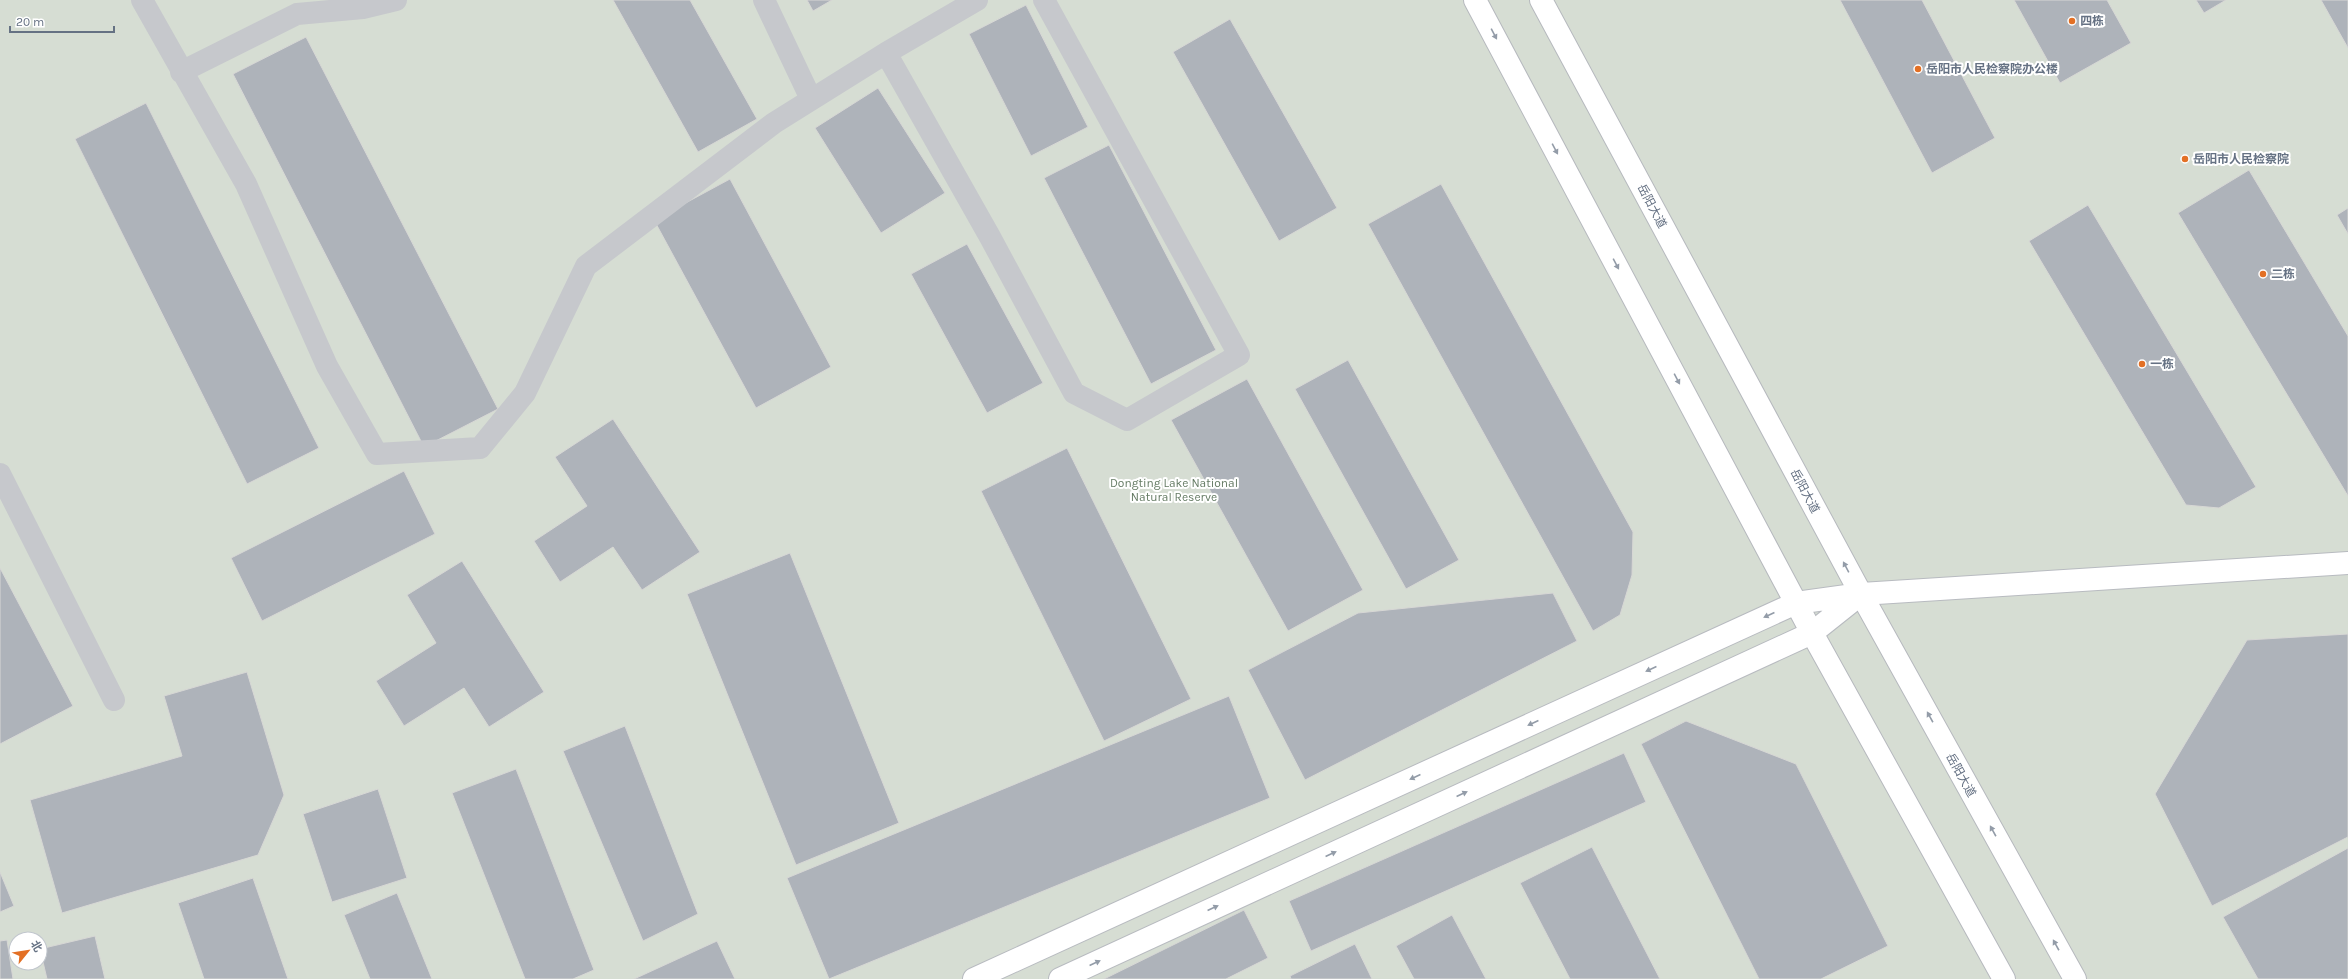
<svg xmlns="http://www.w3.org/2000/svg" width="2348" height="979" font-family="Karla,'Noto Sans SC',sans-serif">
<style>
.green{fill:#d6ddd3;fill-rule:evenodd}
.building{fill:#aeb3ba;stroke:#d7d7d5}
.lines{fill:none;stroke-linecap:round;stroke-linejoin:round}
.secondary-casing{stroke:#b8bbc0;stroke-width:24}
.primary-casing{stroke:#b6b9be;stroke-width:24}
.street{stroke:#c6c8cc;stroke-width:22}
.secondary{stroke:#fff;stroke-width:22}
.primary{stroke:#fff;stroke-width:22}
.oneway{fill:#939ca8}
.poi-dot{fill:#e37025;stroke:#fff;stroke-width:1.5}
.labels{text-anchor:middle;stroke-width:4;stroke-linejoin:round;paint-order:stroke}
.poi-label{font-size:12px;font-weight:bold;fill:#657183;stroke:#fff;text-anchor:start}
.street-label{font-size:12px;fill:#657183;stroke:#fff}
.park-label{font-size:12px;fill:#657b64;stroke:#fff}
</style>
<rect width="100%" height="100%" fill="#f5f6f2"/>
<path class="green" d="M0 0H2348V979H0ZM16 939H40V963H16Z"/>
<path class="building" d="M613 0H690L757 119 698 152Z
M807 0H832L813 11Z
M1840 0H1922L1995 138 1932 173Z
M2014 0H2107L2131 43 2060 83Z
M2196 0H2226L2204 13Z
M2321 0H2348V48Z
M1026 5 1088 127 1031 156 969 34Z
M1230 19 1337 208 1279 241 1173 52Z
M306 37 498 409 424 447 233 74Z
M878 88 945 193 881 233 815 128Z
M146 103 319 448 247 484 75 139Z
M1109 145 1216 350 1151 384 1044 178Z
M2249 170 2348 336V496L2178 213Z
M730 179 831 367 756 408 654 220Z
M1441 184 1633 532 1632 575 1620 615 1593 631 1368 224Z
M2088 205 2256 487 2219 508 2186 505 2029 241Z
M2348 208V234L2337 215Z
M967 244 1043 383 987 413 911 274Z
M1348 360 1459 560 1406 589 1295 389Z
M1247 379 1363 590 1288 631 1171 420Z
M613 419 700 552 642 590 613 547 560 582 534 541 587 506 555 457Z
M1067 448 1191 699 1104 741 981 491Z
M404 471 435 534 262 621 231 558Z
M790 553 899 823 796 865 687 594Z
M462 561 544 692 489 727 464 688 404 726 376 681 436 643 407 595Z
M0 568 73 706 0 744Z
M1553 593 1577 641 1305 780 1248 670 1358 613Z
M2348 634V837L2212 906 2155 794 2247 640Z
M247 672 284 795 258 855 62 913 30 800 182 756 164 696Z
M1229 696 1270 798 829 979 787 878Z
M1686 721 1796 764 1888 946 1821 979H1759L1641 744Z
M625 726 698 914 643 941 563 751Z
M1624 753 1646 802 1311 951 1289 901Z
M516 769 594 970 573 979H525L452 793Z
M378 789 407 878 332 902 303 814Z
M1592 847 1660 979H1570L1520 883Z
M2348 848V979H2258L2223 917Z
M0 872 14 906 0 912Z
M253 878 288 979H204L178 903Z
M397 893 432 979H370L344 915Z
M1244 910 1268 958 1226 979H1104Z
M1452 915 1486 979H1414L1396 946Z
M95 936 105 979H47L40 949Z
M7 940 13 979H0V941Z
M717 941 735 979H634Z
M1355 944 1372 979H1291L1290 976Z"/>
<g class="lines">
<defs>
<path id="secondary" d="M974 979 1796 603 1861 594 2348 563
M1060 979 1812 633 1861 594"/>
<path id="primary" d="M1475 0 1812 633 2004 979
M1541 0 1861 594 2075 979"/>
</defs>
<use href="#secondary" class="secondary-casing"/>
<use href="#primary" class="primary-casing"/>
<path class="street" d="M142 0 246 184 327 366 377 454 480 448 525 393 586 266 774 123 886 53
M764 0 811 99
M977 0 886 53 990 237 1074 393 1127 420 1239 355 1044 0
M181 72 297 14 363 8 396 0
M0 474 114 700"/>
<use href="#secondary" class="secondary"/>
<use href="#primary" class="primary"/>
</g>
<defs><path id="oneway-solid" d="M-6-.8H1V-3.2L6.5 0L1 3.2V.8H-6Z"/></defs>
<g class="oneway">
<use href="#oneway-solid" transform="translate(1494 34) rotate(62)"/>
<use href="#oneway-solid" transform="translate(1555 149) rotate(62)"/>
<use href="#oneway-solid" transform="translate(1616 264) rotate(62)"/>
<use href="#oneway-solid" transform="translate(1677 379) rotate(62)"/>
<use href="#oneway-solid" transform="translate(1846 567) rotate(-118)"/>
<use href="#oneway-solid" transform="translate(1769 615) rotate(155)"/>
<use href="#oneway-solid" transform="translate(1651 669) rotate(155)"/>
<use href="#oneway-solid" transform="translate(1930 717) rotate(-119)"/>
<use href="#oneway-solid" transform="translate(1533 723) rotate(155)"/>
<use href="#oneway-solid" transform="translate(1415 777) rotate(155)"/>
<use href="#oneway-solid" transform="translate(1462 794) rotate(-25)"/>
<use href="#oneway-solid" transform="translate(1993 831) rotate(-119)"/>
<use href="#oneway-solid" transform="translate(1331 854) rotate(-25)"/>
<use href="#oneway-solid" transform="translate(1213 908) rotate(-25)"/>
<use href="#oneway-solid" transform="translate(2056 945) rotate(-119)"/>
<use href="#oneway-solid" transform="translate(1095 963) rotate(-25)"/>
</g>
<g class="poi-dot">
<circle cx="2072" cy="21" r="4"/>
<circle cx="1918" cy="69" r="4"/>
<circle cx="2185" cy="159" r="4"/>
<circle cx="2263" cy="274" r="4"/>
<circle cx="2142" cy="364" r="4"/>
</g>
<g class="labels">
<g class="poi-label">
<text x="2080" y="25">四栋</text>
<text x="1926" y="73">岳阳市人民检察院办公楼</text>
<text x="2193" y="163">岳阳市人民检察院</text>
<text x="2271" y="278">二栋</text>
<text x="2150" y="368">一栋</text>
</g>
<g class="street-label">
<text transform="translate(1652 206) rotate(62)" y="4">岳阳大道</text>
<text transform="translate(1805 491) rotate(62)" y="4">岳阳大道</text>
<text transform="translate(1961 775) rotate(61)" y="4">岳阳大道</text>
</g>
<g class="park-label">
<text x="1174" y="487">Dongting Lake National<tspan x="1174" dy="14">Natural Reserve</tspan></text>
</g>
</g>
<g transform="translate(28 951) rotate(60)"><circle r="19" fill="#ffffff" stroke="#c1c6cd"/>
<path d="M0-3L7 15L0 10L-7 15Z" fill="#e37025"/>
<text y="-6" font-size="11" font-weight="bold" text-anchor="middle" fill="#657183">北</text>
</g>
<path d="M10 26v6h104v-6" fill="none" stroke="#657183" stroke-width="2"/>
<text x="16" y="26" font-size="12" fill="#657183" stroke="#ffffff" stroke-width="3" paint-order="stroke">20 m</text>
</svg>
